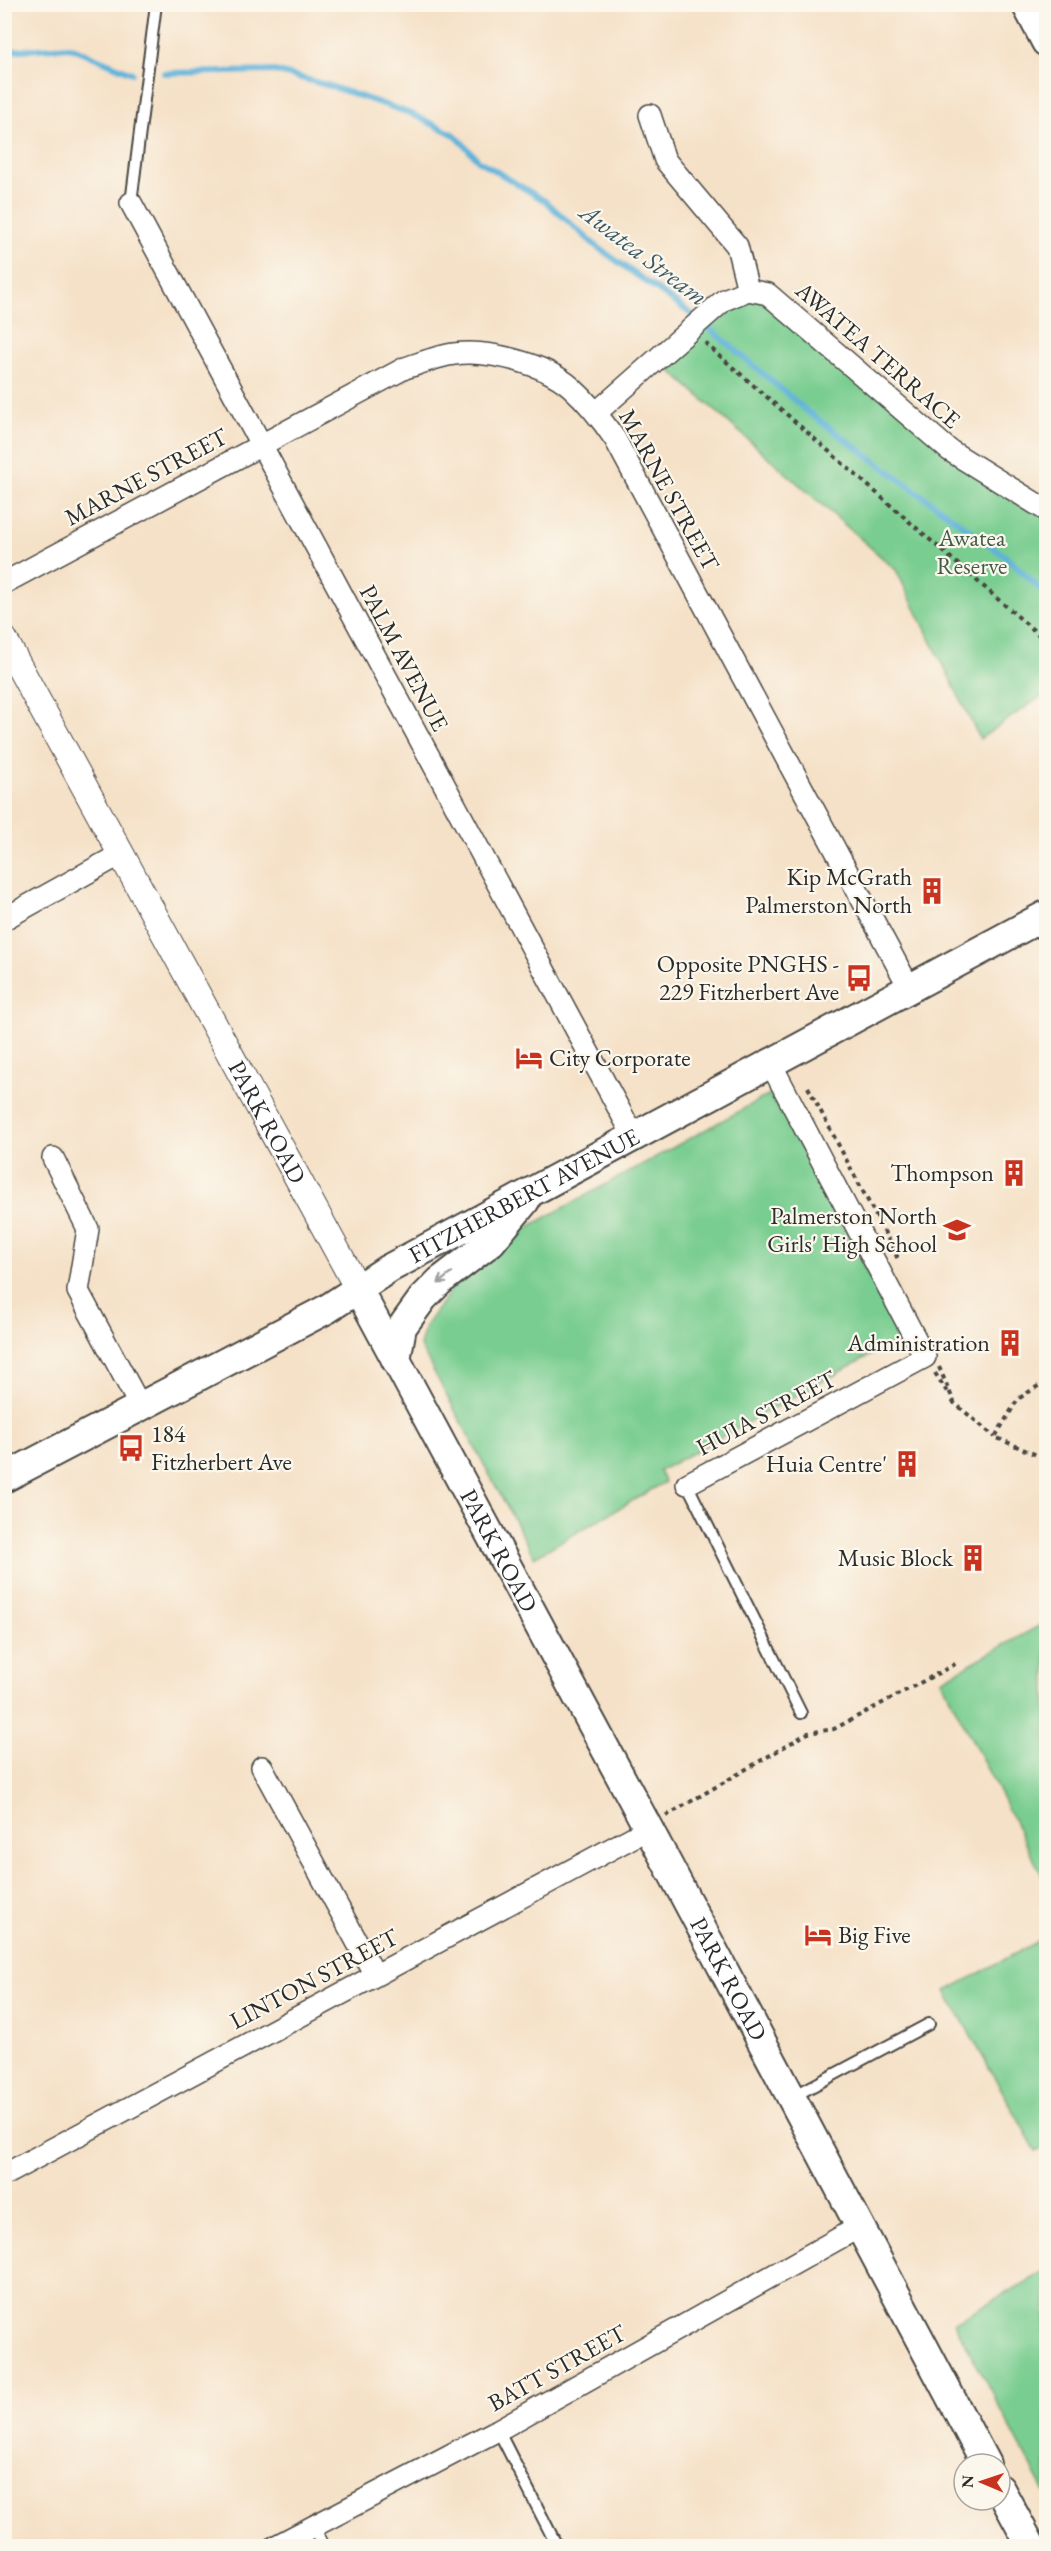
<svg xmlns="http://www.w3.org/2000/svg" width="1051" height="2551" font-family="'EB Garamond',serif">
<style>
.green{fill:#79cd90;stroke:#527c5e;stroke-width:1.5}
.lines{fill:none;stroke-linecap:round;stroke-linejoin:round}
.stream{stroke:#5eb2da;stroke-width:6}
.service-casing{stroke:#494642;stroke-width:14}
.minor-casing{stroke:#494642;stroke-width:24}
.tertiary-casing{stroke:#494642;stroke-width:28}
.secondary-casing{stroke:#494642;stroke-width:32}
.path{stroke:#494642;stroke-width:4;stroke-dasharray:4.5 4.5;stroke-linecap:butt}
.service{stroke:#fff;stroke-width:10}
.minor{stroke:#fff;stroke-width:21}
.tertiary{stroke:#fff;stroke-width:26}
.secondary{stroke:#fff;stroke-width:28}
.oneway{stroke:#a0a0a0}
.labels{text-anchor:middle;stroke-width:4.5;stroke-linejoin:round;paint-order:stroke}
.street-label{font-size:24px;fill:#2b2b2b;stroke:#fbf7ec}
.park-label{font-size:24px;fill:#425c49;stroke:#fbf7ec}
.poi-label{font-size:24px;fill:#2b2b2b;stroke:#fbf7ec;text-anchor:end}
.water-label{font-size:26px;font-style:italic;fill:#3d5a68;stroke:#fbf7ec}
</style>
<rect width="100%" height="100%" fill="#fbf7ec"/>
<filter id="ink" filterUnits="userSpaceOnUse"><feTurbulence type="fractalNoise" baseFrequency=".0167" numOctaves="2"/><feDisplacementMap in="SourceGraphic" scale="12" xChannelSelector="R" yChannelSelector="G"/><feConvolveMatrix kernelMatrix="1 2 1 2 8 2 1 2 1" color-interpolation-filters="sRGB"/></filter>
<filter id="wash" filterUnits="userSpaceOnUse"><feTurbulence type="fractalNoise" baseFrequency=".008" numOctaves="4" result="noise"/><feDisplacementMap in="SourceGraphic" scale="24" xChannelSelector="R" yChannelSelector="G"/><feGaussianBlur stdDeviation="1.35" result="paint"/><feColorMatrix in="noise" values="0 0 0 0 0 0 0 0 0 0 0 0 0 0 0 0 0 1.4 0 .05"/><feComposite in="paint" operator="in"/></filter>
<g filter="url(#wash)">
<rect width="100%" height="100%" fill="#f5e1c7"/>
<path class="green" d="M748 290 949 450 1046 510V693L980 739 896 570 657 359Z
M772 1093 902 1338 659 1471 665 1482 534 1557 420 1346 425 1326 459 1279 510 1237Z
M1046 1622V1883L941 1680Z
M1046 1937V2147L1036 2151 946 1991Z
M1046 2271V2494L954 2322Z"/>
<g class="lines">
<path class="stream" d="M4 51 70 47 132 73
M164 73 275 71 330 86 412 114 455 135 479 161 545 201 596 246 701 321 808 412 1005 556 1046 594"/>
</g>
</g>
<g filter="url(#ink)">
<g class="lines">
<defs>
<path id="service" d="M131 203 156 4
M687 1484 801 1713
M792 2097 929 2024
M498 2430 557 2546
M314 2527 324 2546"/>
<path id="minor" d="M650 115 665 160 737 246 748 290
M131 203 634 1137
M597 412 724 300 748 290 768 294 949 450 1046 510
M4 583 405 368C421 363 438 356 454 354 488 349 545 364 571 387 589 403 602 420 615 439L910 989
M4 919 121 854
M53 1158 88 1229 78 1291 140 1406
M687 1484 925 1357 771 1064
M262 1767 375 1975
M4 2175 648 1829
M276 2546 498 2430 859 2227"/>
<g id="tertiary">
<path id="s1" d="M4 639 358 1289"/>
</g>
<g id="secondary">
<path d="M1026 4 1046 42"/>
<path id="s2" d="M358 1289 668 1865 986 2464"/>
<path d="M396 1360 402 1327 423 1298 440 1281 491 1242 525 1201"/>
<path id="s3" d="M4 1478 327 1309 388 1269 1046 915"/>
<path d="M1000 2489 1031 2546"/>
</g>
</defs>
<use href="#service" class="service-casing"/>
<use href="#minor" class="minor-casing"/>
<use href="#tertiary" class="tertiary-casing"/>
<use href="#secondary" class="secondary-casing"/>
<path class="path" d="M705 343 1039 635 1046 638
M808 1087 897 1256 893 1258
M939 1367 954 1402
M935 1373 947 1392
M1046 1381 1018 1399 995 1437 1046 1459
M952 1401 995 1437
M666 1816 808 1733 834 1729 959 1662"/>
<use href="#service" class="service"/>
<use href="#minor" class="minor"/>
<use href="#tertiary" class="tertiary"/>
<use href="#secondary" class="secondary"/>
</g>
<defs><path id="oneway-shaft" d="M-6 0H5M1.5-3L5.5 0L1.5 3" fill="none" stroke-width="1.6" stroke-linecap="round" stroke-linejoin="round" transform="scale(1.5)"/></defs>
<use class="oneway" href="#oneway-shaft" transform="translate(445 1278) rotate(141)"/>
</g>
<defs>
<symbol id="building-bare" viewBox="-9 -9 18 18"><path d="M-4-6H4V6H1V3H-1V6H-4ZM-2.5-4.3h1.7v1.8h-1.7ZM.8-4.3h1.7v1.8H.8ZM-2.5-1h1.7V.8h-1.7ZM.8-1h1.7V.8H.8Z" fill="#c8321e" stroke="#fbf7ec" stroke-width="2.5" paint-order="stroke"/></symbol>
<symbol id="bus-bare" viewBox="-9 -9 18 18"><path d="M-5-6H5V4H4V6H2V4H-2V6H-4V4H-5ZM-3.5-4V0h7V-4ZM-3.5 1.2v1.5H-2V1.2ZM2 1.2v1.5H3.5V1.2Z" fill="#c8321e" stroke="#fbf7ec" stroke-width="2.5" paint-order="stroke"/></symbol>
<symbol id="hotel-bare" viewBox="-9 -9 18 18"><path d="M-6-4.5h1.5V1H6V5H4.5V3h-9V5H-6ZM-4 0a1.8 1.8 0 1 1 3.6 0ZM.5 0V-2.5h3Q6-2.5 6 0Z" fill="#c8321e" stroke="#fbf7ec" stroke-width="2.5" paint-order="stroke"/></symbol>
<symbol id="school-bare" viewBox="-9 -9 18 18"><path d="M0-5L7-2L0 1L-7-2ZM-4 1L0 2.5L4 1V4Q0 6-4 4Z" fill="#c8321e" stroke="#fbf7ec" stroke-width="2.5" paint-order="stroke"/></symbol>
</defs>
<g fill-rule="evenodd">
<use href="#building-bare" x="913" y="872" width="38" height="38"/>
<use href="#bus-bare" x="840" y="959" width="38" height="38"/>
<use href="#hotel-bare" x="510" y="1039" width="38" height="38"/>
<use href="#building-bare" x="995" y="1154" width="38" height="38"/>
<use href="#school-bare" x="938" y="1211" width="38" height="38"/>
<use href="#building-bare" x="991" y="1324" width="38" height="38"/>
<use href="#bus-bare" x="112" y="1429" width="38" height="38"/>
<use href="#building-bare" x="888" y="1445" width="38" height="38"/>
<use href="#building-bare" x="954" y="1539" width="38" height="38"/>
<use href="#hotel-bare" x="799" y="1916" width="38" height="38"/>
</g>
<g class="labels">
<g class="street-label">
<text transform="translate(878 355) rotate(41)" y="8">AWATEA TERRACE</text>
<text transform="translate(146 477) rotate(-28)" y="8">MARNE STREET</text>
<text transform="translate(669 490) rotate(61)" y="8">MARNE STREET</text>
<text transform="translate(404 658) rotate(62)" y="8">PALM AVENUE</text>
<text dy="8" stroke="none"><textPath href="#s1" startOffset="550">PARK ROAD</textPath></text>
<text dy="8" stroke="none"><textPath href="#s3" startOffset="592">FITZHERBERT AVENUE</textPath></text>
<text transform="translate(766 1413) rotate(-28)" y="8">HUIA STREET</text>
<text dy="8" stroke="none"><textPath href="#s2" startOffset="297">PARK ROAD</textPath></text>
<text dy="8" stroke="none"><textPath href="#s2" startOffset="783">PARK ROAD</textPath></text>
<text transform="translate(314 1979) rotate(-28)" y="8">LINTON STREET</text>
<text transform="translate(557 2368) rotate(-29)" y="8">BATT STREET</text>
</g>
<g class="park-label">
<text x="972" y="546">Awatea<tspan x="972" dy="28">Reserve</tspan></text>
</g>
<g class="poi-label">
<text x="912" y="885">Kip McGrath<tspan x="912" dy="28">Palmerston North</tspan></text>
<text x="839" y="972">Opposite PNGHS -<tspan x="839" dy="28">229 Fitzherbert Ave</tspan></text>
<text x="549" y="1066" text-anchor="start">City Corporate</text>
<text x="994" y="1181">Thompson</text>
<text x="937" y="1224">Palmerston North<tspan x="937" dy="28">Girls' High School</tspan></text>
<text x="990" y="1351">Administration</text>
<text x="151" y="1442" text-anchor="start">184<tspan x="151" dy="28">Fitzherbert Ave</tspan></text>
<text x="887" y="1472">Huia Centre'</text>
<text x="953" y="1566">Music Block</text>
<text x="838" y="1943" text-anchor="start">Big Five</text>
</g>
<g class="water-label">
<text transform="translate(644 254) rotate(37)" y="9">Awatea Stream</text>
</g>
</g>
<rect width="1051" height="2551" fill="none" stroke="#fbf7ec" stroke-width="24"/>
<g transform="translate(982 2482) rotate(272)"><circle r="28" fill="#fbf7ec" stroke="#a8a59f" stroke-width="1.5"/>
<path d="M0-4.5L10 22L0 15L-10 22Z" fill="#c8321e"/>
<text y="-9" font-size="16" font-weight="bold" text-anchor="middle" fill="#2b2b2b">N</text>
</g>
</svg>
